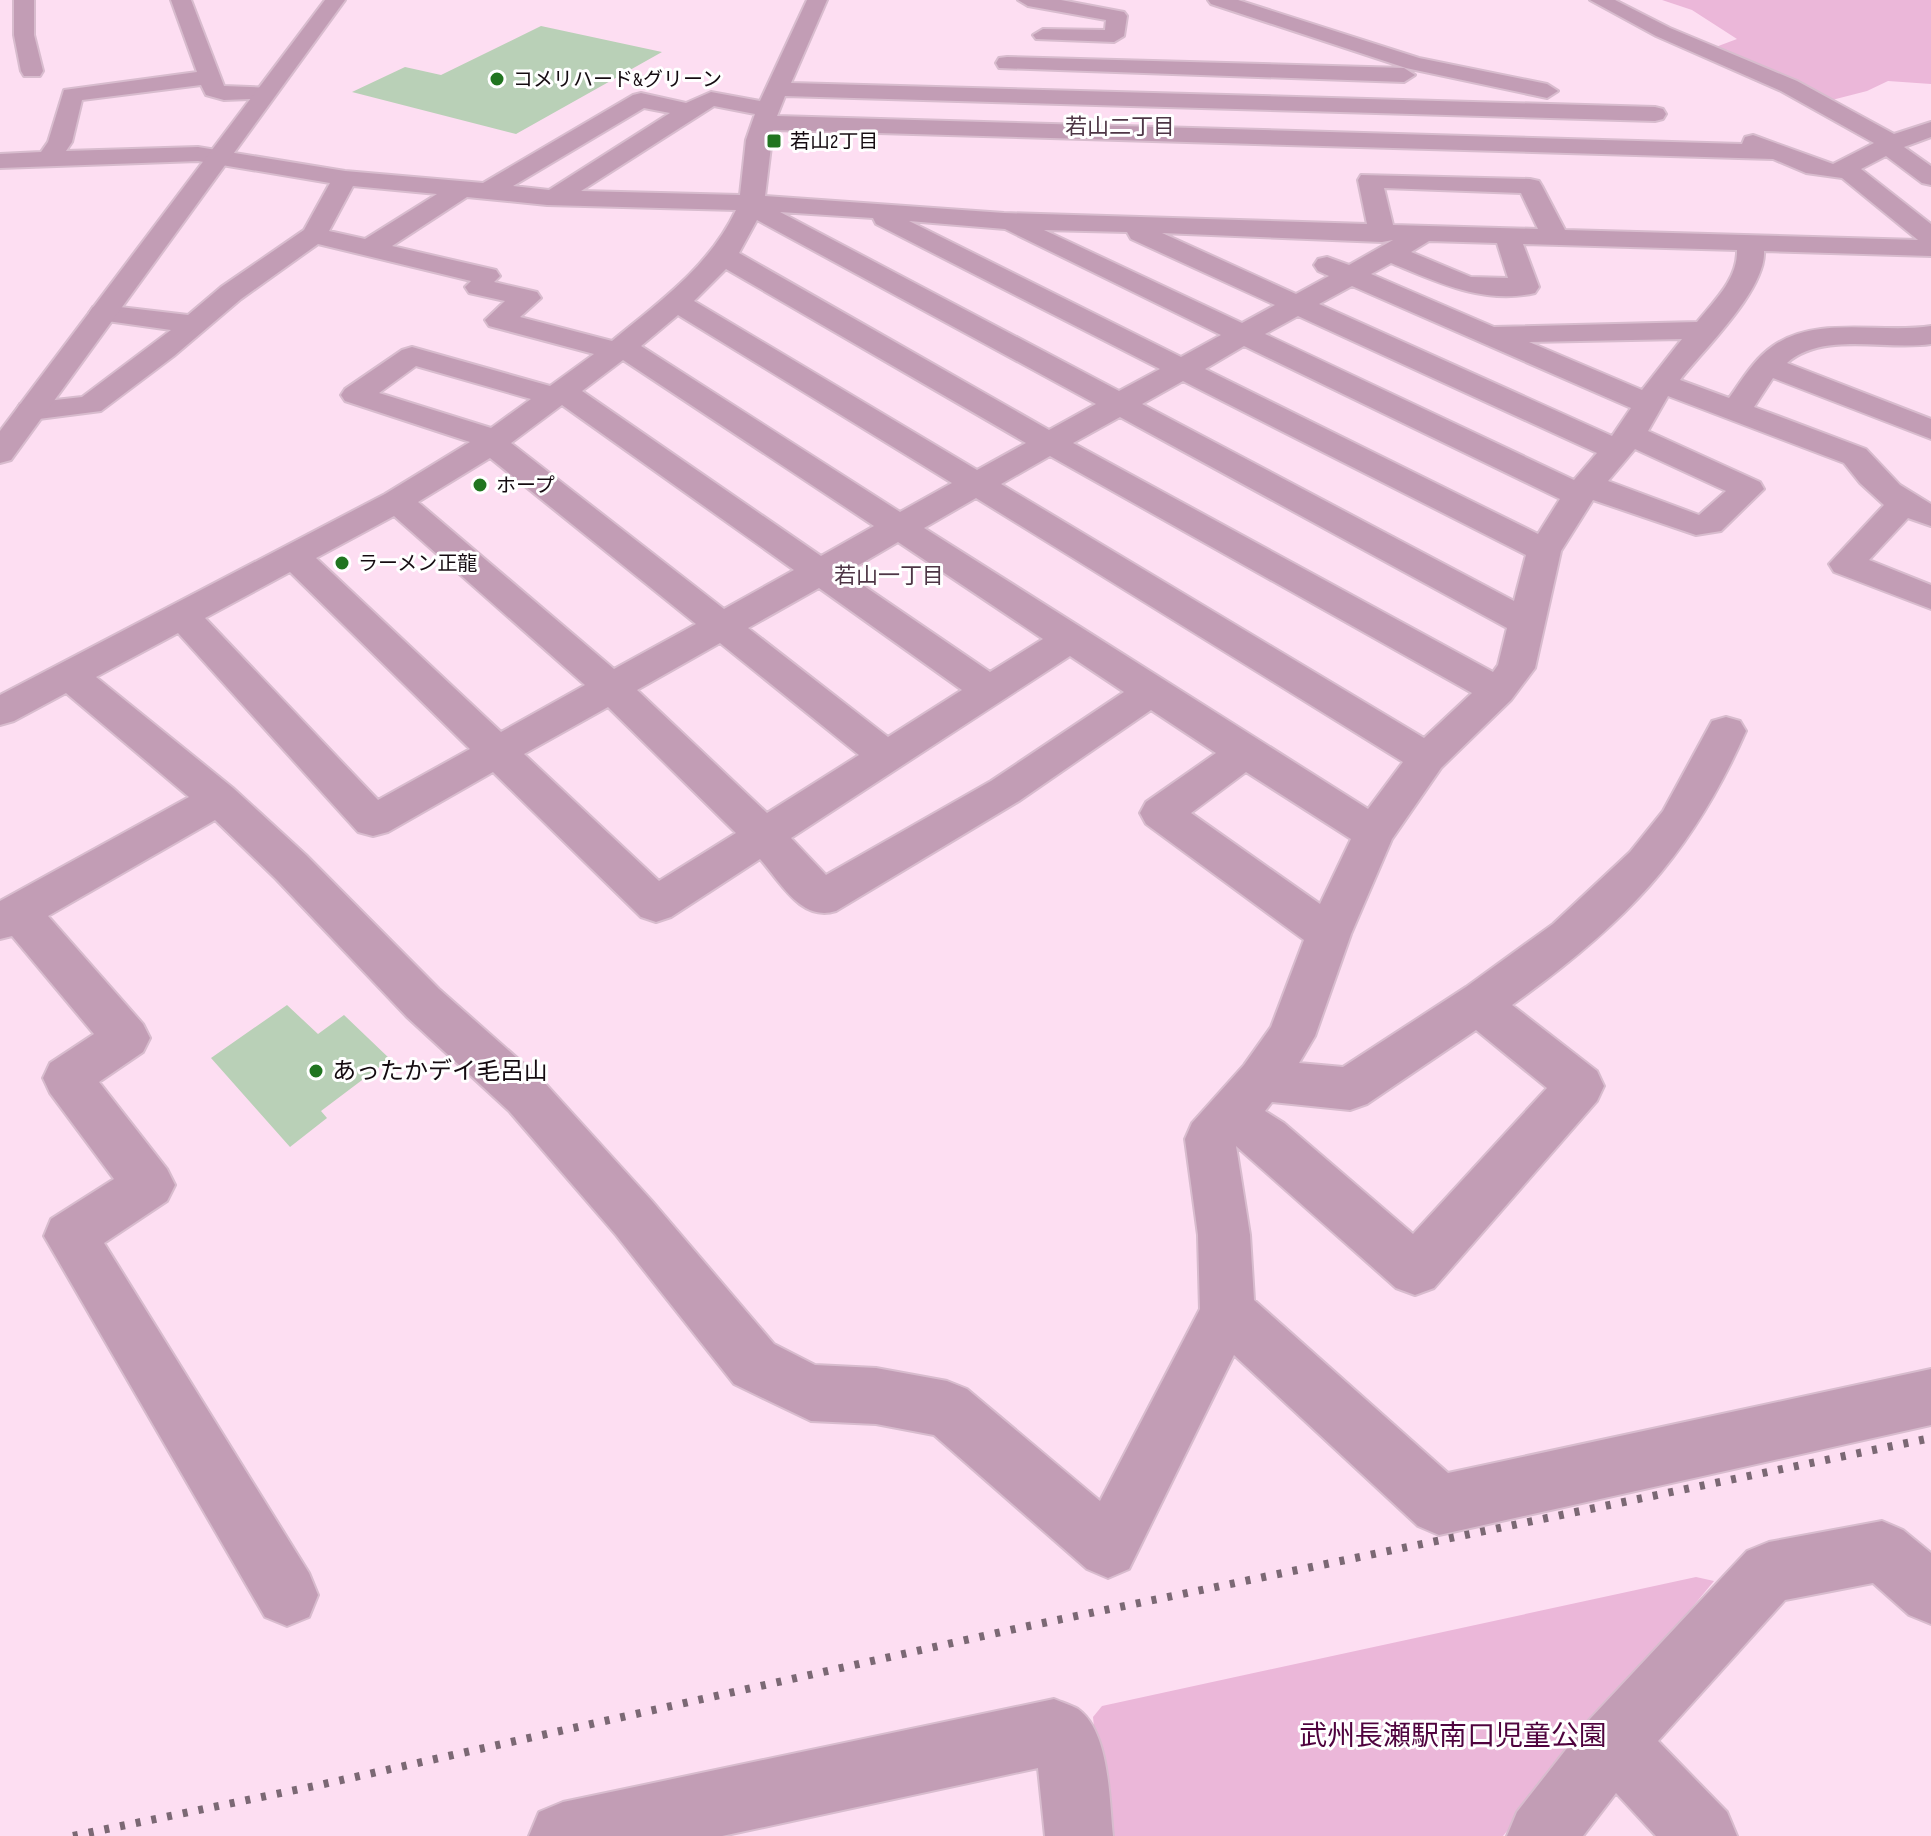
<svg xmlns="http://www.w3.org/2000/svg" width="1931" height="1836" font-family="'Sofia Sans Condensed','Noto Sans JP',sans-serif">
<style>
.green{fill:#ebb7d9}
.building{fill:#b9d0b7}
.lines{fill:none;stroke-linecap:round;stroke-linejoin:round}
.minor-casing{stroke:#d8bcce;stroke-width:4}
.tertiary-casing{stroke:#d8bcce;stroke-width:4}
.minor{fill:#c29db5;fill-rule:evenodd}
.tertiary{fill:#c29db5;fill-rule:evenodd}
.rail{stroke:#7b6874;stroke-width:8;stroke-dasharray:5 11;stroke-linecap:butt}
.poi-dot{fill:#217520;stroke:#fff;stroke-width:3}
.labels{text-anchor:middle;stroke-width:6;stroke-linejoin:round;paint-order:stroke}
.far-poi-label{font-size:20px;fill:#150b11;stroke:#fff;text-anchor:start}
.far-neighbourhood-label{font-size:22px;fill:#4e3646;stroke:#fff}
.poi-label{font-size:24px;fill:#150b11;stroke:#fff;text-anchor:start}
.near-park-label{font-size:28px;fill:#4f033e;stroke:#fff}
</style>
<rect width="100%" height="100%" fill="#fddef2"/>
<path class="green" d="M1662 0H1931V84L1888 81 1867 91 1828 101 1713 48 1737 39 1692 10Z
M1696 1577 1714 1581 1503 1836H1105L1093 1717 1102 1706Z"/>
<path class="building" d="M541 26 662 52 516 134 352 92 405 67 441 75Z
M287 1005 318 1034 344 1015 390 1059 321 1111 327 1118 290 1147 211 1058Z"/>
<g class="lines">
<defs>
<path id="minor" d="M14 0H34V35L43 71 40 76H24L21 71 14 35Z
M171 0H191L224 86 272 88 275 93 272 98 224 100 206 95 201 85 82 100 72 142 66 151 198 147 345 171 483 183 633 95 641 93 686 103 711 92 760 101 807 0H827L791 83 1655 107 1663 109 1666 114 1663 119 1655 121 785 96 777 116 1742 144 1745 137 1753 135 1833 164 1874 143 1781 91 1656 36 1590 0H1615L1670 28 1797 81 1894 134 1931 122V137L1904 147 1931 166V185L1922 183 1886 156 1861 169 1931 224V256L1764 251C1766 290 1704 349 1680 380L1729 398C1742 380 1754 359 1773 346 1817 315 1881 334 1931 326V344C1886 351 1824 331 1787 363L1931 419V439L1773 378 1754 407 1866 449 1900 485 1931 504V526L1908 518 1869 560 1931 585V609L1834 572 1829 564 1884 505 1860 483 1844 463 1668 396 1648 431 1760 482 1764 489 1721 531 1696 535 1593 500 1561 551 1535 668 1511 700 1441 768 1392 839 1351 934 1315 1036 1299 1063 1343 1067 1466 987 1553 924 1630 852 1663 811 1712 721 1726 717 1740 721 1746 731C1690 858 1623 925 1512 1005L1597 1071 1604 1086 1597 1101 1434 1288 1415 1295 1396 1288 1236 1146 1250 1235 1254 1300 1448 1473 1931 1369V1425L1439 1535 1418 1526 1234 1355 1129 1569 1108 1578 1087 1569 934 1435 876 1424 811 1421 734 1384 616 1235 509 1111 407 1017 276 879 215 820 48 916 143 1024 150 1038 143 1052 99 1082 167 1169 175 1185 167 1201 104 1243 309 1573 318 1595 309 1617 287 1626 265 1617 44 1236 51 1219 114 1179 50 1093 43 1078 50 1063 94 1034 12 936 0 939V901L189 797 66 693 14 721 0 725V695L385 494 470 442 345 401 341 395 345 389 402 350 412 347 550 386 594 354 489 326 485 320 505 301 469 293 465 287 471 281 318 244 241 299 174 356 101 411 31 420 20 418 16 411 20 404 82 397 171 330 93 319 89 313 93 307 103 305 188 315 221 287 304 230 330 183 198 161 0 168V154L41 152 48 142 64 90 197 72ZM714 106 755 114 746 140 740 195 581 191ZM644 108 670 113 549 190 513 186ZM773 130 1773 159 1806 173 1842 178 1918 240 1565 230 1542 186 1539 181 1530 179 1361 175 1358 180 1367 224 1004 213 765 196ZM353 186 437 194 365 239 329 231ZM1384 188 1521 193 1538 229 1393 225ZM467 197 547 205 736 210C709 267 659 302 612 341L520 317 541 298 537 292 494 282 500 276 496 270 392 246ZM780 212 873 218 876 224 1160 369 1119 391ZM757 220 1096 404 1049 430 739 253ZM909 221 1005 229 1221 335 1181 357ZM1044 230 1127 232 1131 239 1275 305 1242 323ZM1162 233 1382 242 1393 240 1349 265 1327 257 1318 259 1314 265 1318 271 1329 276 1296 294ZM1429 241 1497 243 1508 278 1471 277 1411 252ZM1523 244 1737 250C1738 279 1714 301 1697 322L1494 327 1371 274 1391 263C1437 282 1484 305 1535 293L1539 287ZM726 269 1026 443 977 470 694 301ZM1352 286 1631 408 1612 436 1319 304ZM678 315 952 483 900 512 641 346ZM1298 316 1597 453 1574 480 1265 334ZM1682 339 1642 390 1529 342ZM1244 346 1560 499 1538 534 1205 369ZM623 360 874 526 821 556 582 391ZM416 366 531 399 491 428 379 393ZM1183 381 1526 555 1514 601 1142 404ZM562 405 794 570 724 609 511 443ZM1120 417 1507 628 1498 665 1493 672 1073 443ZM1635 449 1726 491 1699 515 1608 481ZM1050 456 1472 693 1424 738 1001 484ZM490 458 696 624 614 669 418 502ZM976 498 1403 762 1368 809 924 528ZM394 516 585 685 501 732 316 558ZM898 542 1043 639 990 672 845 573ZM290 572 470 749 378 800 205 618ZM819 588 962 690 888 737 748 628ZM178 633 358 832 373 836 388 832 493 772 641 917 656 922 671 917 760 859C781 883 801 922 836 911L1019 801 1151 710 1216 753 1146 802 1140 813 1146 824 1304 940 1271 1027 1244 1065 1192 1123 1185 1139 1198 1235 1200 1309 1100 1501 967 1389 947 1381 876 1368 815 1365 774 1344 652 1201 543 1081 439 989 306 855 233 788 96 677ZM720 643 859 755 767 813 637 690ZM1070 656 1124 692 991 781 826 875 791 838ZM608 707 736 833 659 881 524 754ZM1246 772 1351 839 1320 904 1191 813ZM1476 1030 1547 1088 1413 1234 1284 1123 1265 1111 1272 1102 1350 1110 1367 1104Z
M1018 0H1061L1124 12 1127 16 1124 36 1114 42 1036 39 1033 35 1043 29 1105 30 1106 20 1028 6Z
M1208 0H1238L1419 58 1547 84 1558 91 1547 98 1406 68 1211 4Z
M1007 57 1404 68 1415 75 1404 82 999 68 996 63 999 58Z
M1882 1521 1903 1530 1931 1553V1624L1909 1615 1873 1583 1785 1600 1658 1741 1727 1812 1737 1836H1656L1616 1793 1583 1836H1507L1517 1812 1590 1719 1747 1551 1769 1542Z
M1054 1699C1061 1702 1071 1705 1078 1709 1110 1732 1109 1800 1113 1836H1045L1038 1768 722 1836H529L539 1812 563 1802Z"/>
<path id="tertiary" d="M325 0H345L11 460 0 463V431Z"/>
</defs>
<use href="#minor" class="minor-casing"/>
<use href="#tertiary" class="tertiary-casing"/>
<use href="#minor" class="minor"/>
<use href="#tertiary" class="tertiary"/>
<path class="rail" d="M73 1836 315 1786 1019 1628 1931 1438"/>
</g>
<g class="poi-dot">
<circle cx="497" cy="79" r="8"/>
<rect x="766" y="133" width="16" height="16" rx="4"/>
<circle cx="480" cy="485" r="8"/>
<circle cx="342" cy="563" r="8"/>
<circle cx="316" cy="1071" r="8"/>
</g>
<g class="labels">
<g class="far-poi-label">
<text x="513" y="86">コメリハード&amp;グリーン</text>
<text x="790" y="148">若山2丁目</text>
<text x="496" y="492">ホープ</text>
<text x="358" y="570">ラーメン正龍</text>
</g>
<g class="far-neighbourhood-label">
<text x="1120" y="134">若山二丁目</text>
<text x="889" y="583">若山一丁目</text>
</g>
<g class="poi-label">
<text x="332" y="1079">あったかデイ毛呂山</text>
</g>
<g class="near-park-label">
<text x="1453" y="1745">武州長瀬駅南口児童公園</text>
</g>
</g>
</svg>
